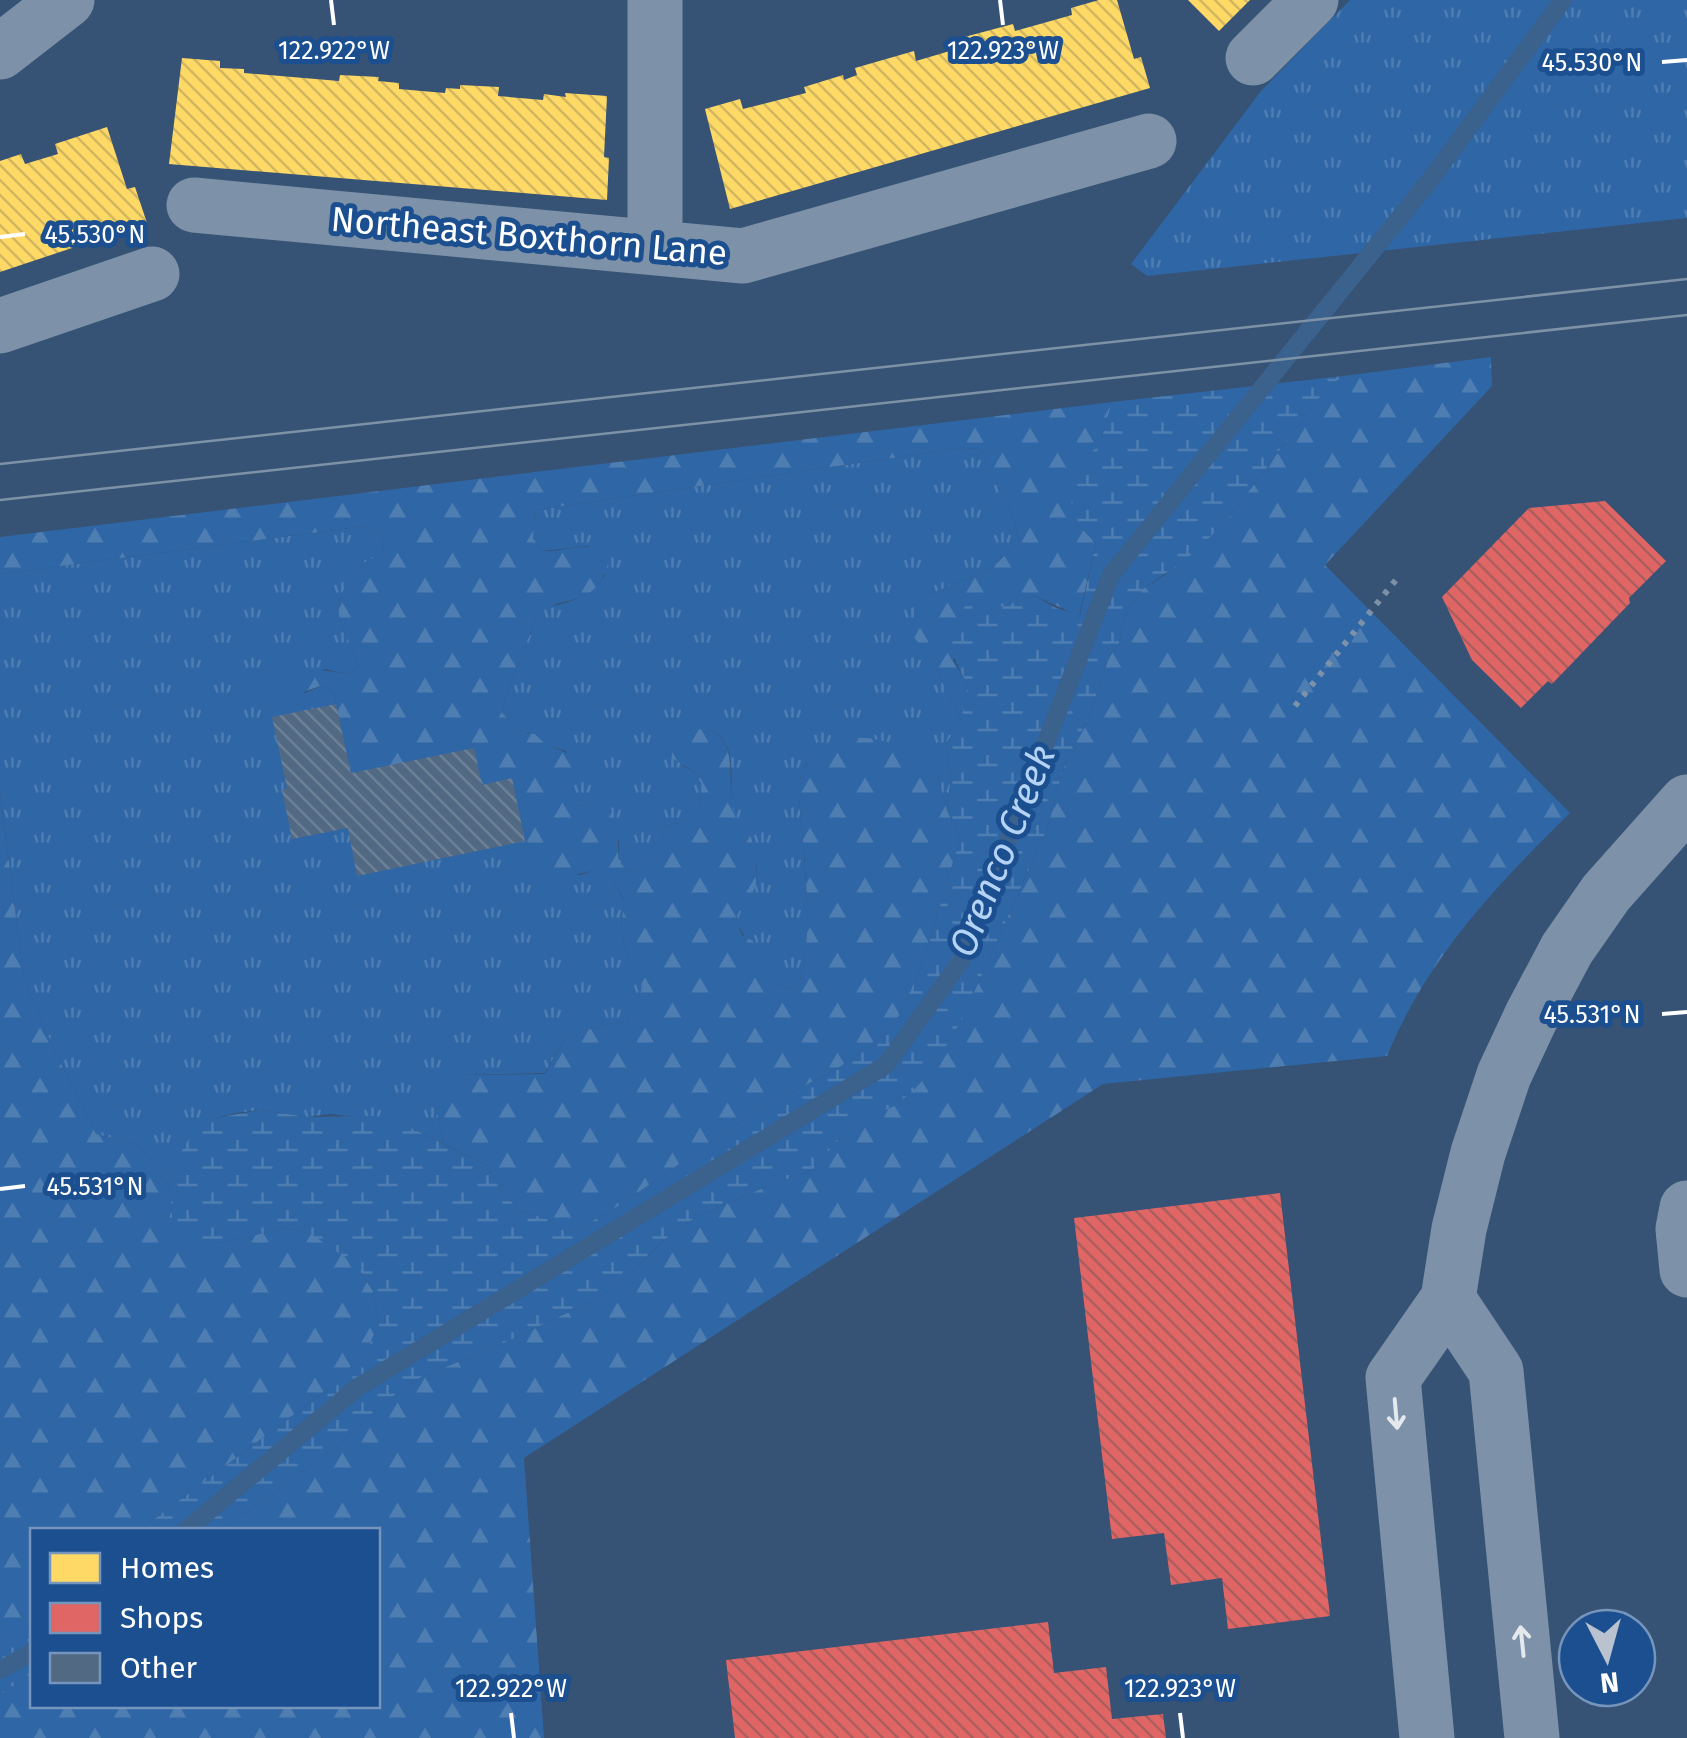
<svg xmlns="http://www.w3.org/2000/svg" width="1687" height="1738" font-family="'Fira Sans',sans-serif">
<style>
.grass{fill:url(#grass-tufts)}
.forest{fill:url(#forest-firs)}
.wetland{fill:url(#wetland-marsh)}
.homes{fill:url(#homes-back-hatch)}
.shops{fill:url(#shops-back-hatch)}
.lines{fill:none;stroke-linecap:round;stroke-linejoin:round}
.stream{stroke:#3b618d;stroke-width:18}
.building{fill:url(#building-back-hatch)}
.path{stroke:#7d92a8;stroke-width:6;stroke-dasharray:5 8;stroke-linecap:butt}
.minor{stroke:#7d92a8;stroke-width:55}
.tram{stroke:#7e92a7;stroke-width:2.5}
.oneway{stroke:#e5e9ee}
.ticks{fill:none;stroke:#fff;stroke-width:4}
.labels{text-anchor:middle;stroke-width:10;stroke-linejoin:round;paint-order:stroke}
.street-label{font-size:35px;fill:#fff;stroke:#1b4f8f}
.water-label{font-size:38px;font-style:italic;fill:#b5d3f5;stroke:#1b4f8f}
.ticks-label{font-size:25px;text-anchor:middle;fill:#fff;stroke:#1b4f8f;stroke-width:10;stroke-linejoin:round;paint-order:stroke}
</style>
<defs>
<pattern id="grass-tufts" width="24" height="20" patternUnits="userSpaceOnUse" patternTransform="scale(2.5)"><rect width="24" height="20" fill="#2f66a5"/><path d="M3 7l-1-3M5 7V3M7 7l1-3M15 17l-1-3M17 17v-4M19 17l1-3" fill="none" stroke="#4e7db2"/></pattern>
<pattern id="forest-firs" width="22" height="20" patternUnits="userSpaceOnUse" patternTransform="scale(2.5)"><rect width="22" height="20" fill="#2f66a5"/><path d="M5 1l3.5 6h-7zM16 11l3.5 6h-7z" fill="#4e7db2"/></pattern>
<pattern id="wetland-marsh" width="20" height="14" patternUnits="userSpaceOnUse" patternTransform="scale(2.5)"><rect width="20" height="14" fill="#2f66a5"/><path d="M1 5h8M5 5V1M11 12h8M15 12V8" fill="none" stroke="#4e7db2"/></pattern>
<pattern id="homes-back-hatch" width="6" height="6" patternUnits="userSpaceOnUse" patternTransform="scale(2.5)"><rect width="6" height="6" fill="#ffd966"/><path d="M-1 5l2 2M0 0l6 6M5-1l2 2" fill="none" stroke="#d2b660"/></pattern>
<pattern id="shops-back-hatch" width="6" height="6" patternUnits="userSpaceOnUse" patternTransform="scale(2.5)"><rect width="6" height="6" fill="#e06666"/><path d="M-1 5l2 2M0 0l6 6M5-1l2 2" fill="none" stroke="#ac5d5d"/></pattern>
<pattern id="building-back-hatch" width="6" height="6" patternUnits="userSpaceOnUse" patternTransform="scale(2.5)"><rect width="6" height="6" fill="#526984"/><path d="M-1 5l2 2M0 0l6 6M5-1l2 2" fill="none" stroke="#6c8096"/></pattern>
</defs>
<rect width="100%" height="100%" fill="#365274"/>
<path class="grass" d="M1350 0H1687V218L1147 276 1131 264 1261 91Z
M961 448 982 449C993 484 1013 504 1019 542L993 567 924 597 911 631 936 669 961 720 946 744 951 777 947 810 934 764C904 749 865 728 831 745 820 750 808 758 803 770 795 789 801 812 802 832 806 873 813 949 798 986L787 989 775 984 769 971H765L735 920C742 901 756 892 757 871 757 847 738 835 733 813 728 790 738 754 720 736 712 729 699 730 689 729L683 766 693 771 701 783C703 812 693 821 666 825 658 846 652 869 627 872L618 858 619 842 595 799 584 806 573 804 566 751 544 744 534 734 523 733 502 713 505 698 537 616 545 607C572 603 588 597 605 575L588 546 542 551 533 538 535 510Z
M365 526 381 533 384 554 363 563C357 577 345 585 340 598 332 621 356 646 358 669L348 674 324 669 303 694 323 685 333 692 351 773 474 748 512 778 528 844 532 846 543 871 581 875 605 866 624 901 621 930 630 966 643 987 626 1022C599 1023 591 1031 566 1036L545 1073 463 1075 436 1107 444 1144 399 1122 330 1114 307 1117 260 1110 236 1113 215 1118 178 1157 169 1186 139 1145 96 1134 55 1052 24 979 0 792V574Z"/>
<path class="forest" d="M1491 357 1492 386 1325 565 1570 813C1495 887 1428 957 1387 1056L1103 1084 524 1458 544 1738H0V1694L32 1674V1706H378V1530H223L341 1443 400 1390 421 1377 504 1343 596 1299 617 1285 674 1231 698 1216 765 1187 812 1170 848 1129 871 1117 931 1071 974 992 1047 829 1063 769 1089 716 1109 657 1119 643 1126 611 1143 589 1165 575 1224 524 1326 389 1343 376Z
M1112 402 1100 444 1082 461 1075 522 1096 543 1079 616 1035 596 990 610 953 660 969 687 961 720 936 669 910 631 924 597 993 567 1019 542C1013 504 993 484 982 449L961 448 535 510 533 538 542 551C568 553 589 536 609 560 595 614 560 591 537 616L505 698 502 713 523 733 535 734C553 755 574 744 580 776L572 787 573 804 584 806 595 799 606 798 618 826V858L627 872C652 869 658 846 666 825 693 821 703 812 701 783L693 771 672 758 671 742 678 731C766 714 705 808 751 837 756 856 762 883 748 900 741 908 739 910 736 920L742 935 753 941 765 971 769 970 775 984 787 989 798 986C813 949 806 873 802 831 801 812 795 788 803 770 810 754 830 743 846 739 874 733 912 749 934 764L947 810 960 839 924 960 899 1016 882 1036 840 1067 754 1113 611 1211 568 1234 545 1218 521 1212 502 1192 488 1166 444 1144 436 1107 448 1081 463 1075 545 1074 566 1036C590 1031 599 1023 626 1022L643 987 630 966 621 930 624 900 605 867C582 874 565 879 543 871L532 847 528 844 512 779 482 784 351 773 333 692 323 685 281 700 272 689C289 665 322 669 348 674L358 669C356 646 332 621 340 598 345 585 357 577 363 563L384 553 381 533 365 526 0 574V537Z
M0 792 24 979 55 1052 96 1134 139 1145 169 1186 173 1220 216 1244 286 1228 311 1234 334 1247 356 1265 373 1291 379 1325 365 1353 328 1389 140 1530H32V1624L0 1645Z"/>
<path class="wetland" d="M1343 376 1326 389 1224 524 1185 560 1143 589 1126 611 1119 643 1109 657 1089 716 1063 769 1047 829 962 1019 931 1071 913 1091 894 1106 848 1129 812 1170 765 1187 698 1216 674 1231 617 1285 596 1299 504 1343 421 1377 400 1390 341 1443 223 1530H140L328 1389 365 1353 379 1325 373 1291 356 1265 311 1234 286 1228 216 1244 193 1245 173 1220 169 1186 178 1157 193 1132 215 1118 260 1110 307 1117 377 1116 399 1122 488 1166 502 1192 521 1212 545 1218 568 1234 611 1211 754 1113 840 1067 882 1036 899 1016 924 960 960 839 947 810 951 777 946 744 961 719 969 687C949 652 944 638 967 603L990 610 1035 596 1056 608 1080 615 1096 543 1075 522 1069 489 1082 461 1100 444 1112 402Z
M32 1624V1674L0 1694V1645Z"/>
<path class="homes" d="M1099 0H1117L1134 59 1141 57 1150 88 730 209 705 109 740 99 743 109 806 93 804 87 843 75 844 80 857 75 855 68 914 51 916 61 960 48 957 39 1013 24 1015 31 1072 15 1071 8Z
M1188 0H1250L1219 31Z
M182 58 220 61V68L244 69V73L339 81 340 75 379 77 378 81 399 83V89L445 93 446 88 460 89V85L499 87 498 96 543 100 544 94 566 97 565 93 607 96 604 157 609 158 607 200 169 164Z
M107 127 127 189 135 187 147 223 0 272V161L21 154 25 164 58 154 55 144Z"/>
<path class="shops" d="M1605 501 1666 561 1629 598 1630 603 1552 684 1548 681 1521 708 1472 660 1442 597 1529 508Z
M1280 1193 1330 1616 1228 1629 1222 1578 1171 1585 1164 1533 1112 1539 1074 1218Z
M1048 1622 1054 1673 1106 1667 1112 1719 1163 1714 1166 1738H735L726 1660Z"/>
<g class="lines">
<path class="stream" d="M186 1530 358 1387 886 1065 961 961 1111 575 1430 180 1563 0
M0 1670 32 1652"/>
</g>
<path class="building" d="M336 704 351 773 474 748 482 785 512 778 525 841 357 876 348 828 292 839 282 790 287 788 272 717Z"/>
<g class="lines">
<path class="path" d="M1295 706 1399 576"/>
<path class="minor" d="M0 52 67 0
M1253 58 1311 0
M194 205 743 256 1149 141
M655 247V0
M0 326 152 274
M1687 1208 1683 1229 1687 1270
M1448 1299 1496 1371 1532 1738
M1427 1738 1393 1378 1448 1299 1459 1229 1478 1153 1504 1075 1532 1015 1567 949 1606 893 1687 802"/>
<path class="tram" d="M0 464 1687 279
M0 500 1687 315"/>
</g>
<defs><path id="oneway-shaft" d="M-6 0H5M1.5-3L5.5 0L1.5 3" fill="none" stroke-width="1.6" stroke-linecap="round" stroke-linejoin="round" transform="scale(2.5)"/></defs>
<g class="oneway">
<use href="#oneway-shaft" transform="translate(1396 1414) rotate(85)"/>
<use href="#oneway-shaft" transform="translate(1522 1641) rotate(-96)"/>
</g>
<path class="ticks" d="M331 0 334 25M1000 0 1003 25M1662 62 1687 60M0 237 25 234M1662 1014 1687 1012M0 1189 25 1186M511 1713 514 1738M1180 1713 1183 1738"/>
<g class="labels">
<g class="street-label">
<text transform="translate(529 236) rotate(5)" y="12">Northeast Boxthorn Lane</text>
</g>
<g class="water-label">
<text transform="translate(1002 851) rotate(-68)" y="13">Orenco Creek</text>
</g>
</g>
<g class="ticks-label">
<text x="334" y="59">122.922°W</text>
<text x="1003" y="59">122.923°W</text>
<text x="1592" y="71">45.530°N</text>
<text x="95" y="243">45.530°N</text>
<text x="1592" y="1023">45.531°N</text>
<text x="95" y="1195">45.531°N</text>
<text x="511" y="1697">122.922°W</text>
<text x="1180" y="1697">122.923°W</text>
</g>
<rect x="30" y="1528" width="350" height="180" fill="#1b4f8f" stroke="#7695bc" stroke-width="2.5"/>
<rect x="50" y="1553" width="50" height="30" fill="#ffd966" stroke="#7695bc" stroke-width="2.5"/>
<text x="120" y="1578" font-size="30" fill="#ffffff">Homes</text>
<rect x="50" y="1603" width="50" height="30" fill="#e06666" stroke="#7695bc" stroke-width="2.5"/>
<text x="120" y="1628" font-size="30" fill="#ffffff">Shops</text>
<rect x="50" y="1653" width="50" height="30" fill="#526984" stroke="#7695bc" stroke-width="2.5"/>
<text x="120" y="1678" font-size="30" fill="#ffffff">Other</text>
<g transform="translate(1607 1658) rotate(174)"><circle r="48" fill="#1b4f8f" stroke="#7695bc" stroke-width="2.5"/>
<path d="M0-8L18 38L0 25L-18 38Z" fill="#b9c2ce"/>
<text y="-15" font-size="28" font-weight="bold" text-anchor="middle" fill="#ffffff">N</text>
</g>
</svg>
